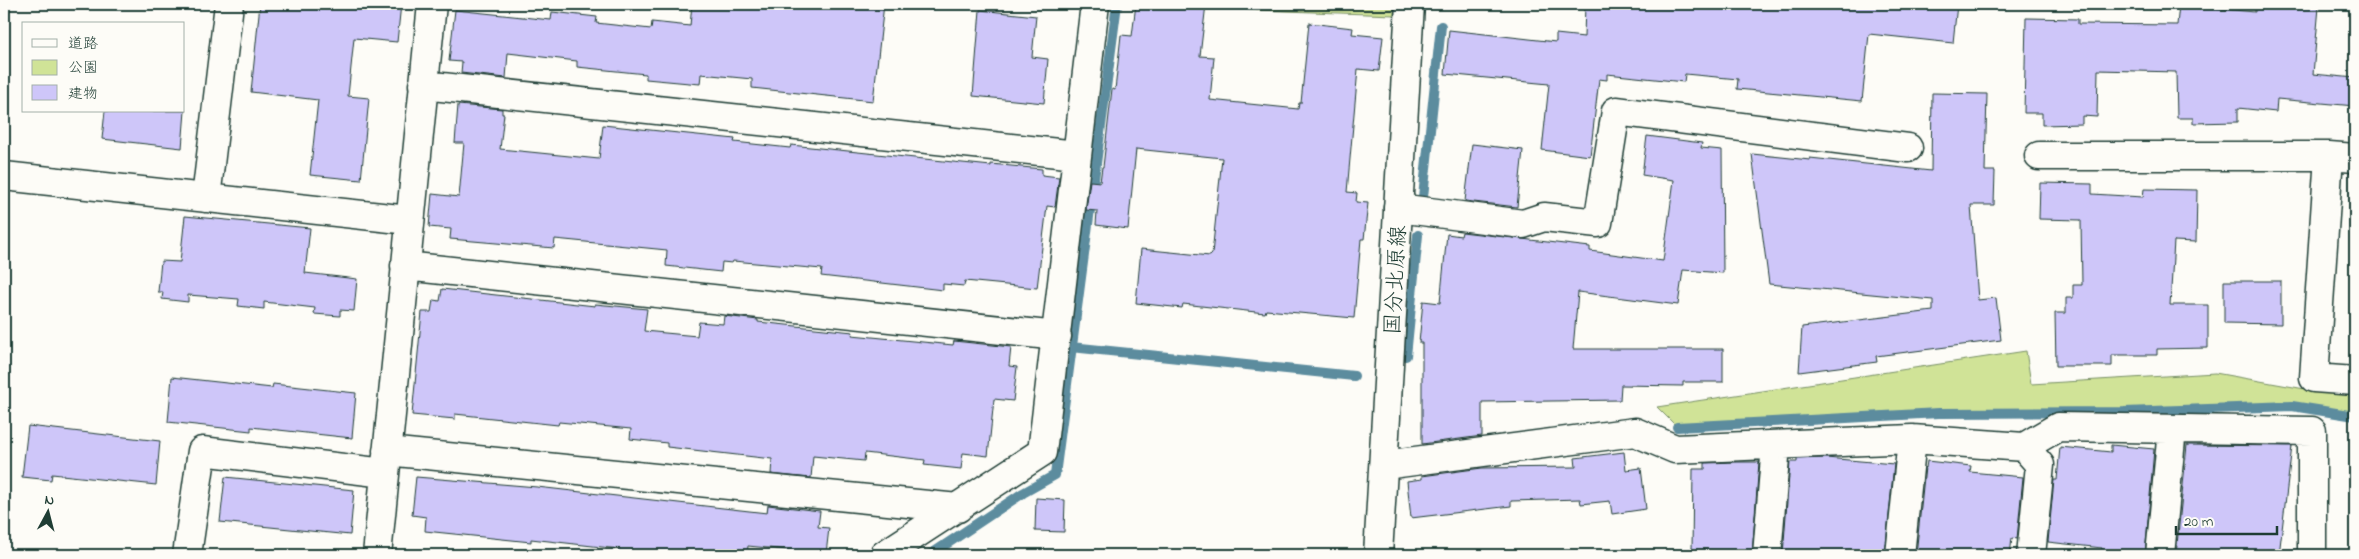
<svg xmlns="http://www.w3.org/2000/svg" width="2359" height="559" font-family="'Indie Flower','Klee One',sans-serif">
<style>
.green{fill:#d0e397;stroke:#789066}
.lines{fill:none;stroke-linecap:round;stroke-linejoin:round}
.stream{stroke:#5c8c9e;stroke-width:10}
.building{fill:#cec6f9;stroke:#1f3d34}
.street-casing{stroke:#1f3d34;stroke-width:31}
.secondary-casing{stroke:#1f3d34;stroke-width:31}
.street{stroke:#fdfcf7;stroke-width:28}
.secondary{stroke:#fdfcf7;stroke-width:28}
.labels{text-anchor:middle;stroke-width:4;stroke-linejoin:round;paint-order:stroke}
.street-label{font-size:22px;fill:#1f3d34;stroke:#fdfcf7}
</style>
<rect width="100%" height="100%" fill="#fdfcf7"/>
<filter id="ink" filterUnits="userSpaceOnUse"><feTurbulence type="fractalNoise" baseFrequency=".02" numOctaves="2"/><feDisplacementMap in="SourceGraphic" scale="10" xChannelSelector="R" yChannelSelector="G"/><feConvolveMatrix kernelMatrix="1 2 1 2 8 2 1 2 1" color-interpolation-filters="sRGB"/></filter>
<g filter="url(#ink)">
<path class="green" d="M1230 4H1394V15L1230 9Z
M2026 351 2031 384 2215 373 2316 391 2355 394V416L2292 406 2124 412 1939 413 1677 427 1657 407Z"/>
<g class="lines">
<path class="stream" d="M1423 197 1441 26
M1071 347 1354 376
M1406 356 1418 235
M1677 427 1939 413 2124 412 2292 406 2355 416
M930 555 1023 493 1055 475 1117 4"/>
</g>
<path class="building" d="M260 4H401L397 42 354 38 348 96 369 98 361 180 310 175 318 100 251 92Z
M692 4H884L873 101 752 88V79L701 74 700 84 646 79V74L577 67V61L508 53 506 78 461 73 462 62 449 61 455 10 551 20 552 12 597 17 596 23 651 29 652 22 690 26Z
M1136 4H1206L1200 56 1214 57 1210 100 1298 109 1299 103H1301L1309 23 1353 28 1352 34 1383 37 1379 71 1358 69 1347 192 1357 193 1356 202 1368 203 1364 239H1361L1354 318 1266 310 1265 313 1183 304 1182 308 1136 303 1141 249 1210 256 1212 254 1222 158 1136 149 1128 229 1096 225 1097 211 1086 210 1090 181 1100 182 1102 167H1103L1112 89 1115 90 1121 35 1132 36Z
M1585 4H1957L1953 43 1869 34 1862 101 1737 89 1738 79 1685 74 1684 82 1607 74V80L1599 79 1590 156 1542 150 1549 84 1445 74 1449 30 1556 42V34L1584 37Z
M2255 4 2319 7 2313 74 2355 78V106L2277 99 2276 112 2238 108V122L2193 123V118H2177L2176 72 2098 70 2097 117 2082 116V124L2042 125V113H2024L2026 18 2078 19V24L2177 25 2179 5 2255 12Z
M980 10 1036 16 1032 57 1048 59 1044 103 973 96Z
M1932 93 1987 94 1985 171H1995L1994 205H1971L1978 300 1996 298 2001 340 1876 356 1877 362 1799 372 1802 327 1933 311V300L1769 284 1752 154 1810 160V158L1931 171Z
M458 105 502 109V114H504L500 149 599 159 603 125 735 139 734 142 790 148 791 145 991 166V164L1042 169V175L1059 177 1055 207 1047 206 1037 288 965 281 964 286 943 284V290L821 276 822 269 733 261 732 263 722 262 721 272 666 266 667 250 555 239 554 248 450 239 451 229 429 227 432 194 459 197 464 143H455Z
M105 111H185L182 148 102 139Z
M1647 136 1702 143 1701 148 1722 150 1723 273 1683 270 1678 305 1578 292 1573 349H1723V382H1683V386L1621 385 1620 400 1482 402V436L1422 444V343H1419L1423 301 1440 303 1447 234 1461 236 1462 232 1590 247V251L1663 261 1674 180 1642 175Z
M1472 144 1523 150 1517 207 1465 201Z
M2040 183 2092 184V194L2143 197 2144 189 2197 190 2196 242 2174 241 2170 305H2208V348L2157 349V355H2112V366H2056L2055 313H2066V298H2073V285H2082L2081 220 2039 219Z
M185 216 310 228 305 273 357 279 354 311 340 310V316L314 314 315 308 264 302V309L238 306 239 299 188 295V302L162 299 163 292H158L161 261 180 262Z
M2224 281H2281V324L2224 323Z
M442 289 595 306V304L647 309 644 331 697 336 699 322 723 324 724 316 758 320V322L853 332 852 335 953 345 954 341 1011 347 1009 366 1017 367 1013 401 994 399 988 456 963 453 961 469 924 465 925 460 865 453 864 461 813 456 811 478 771 474 772 459 667 447V443L630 439 631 429 559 422 558 425 455 414V419L412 415 422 312H431L433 300 440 301Z
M172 377 272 388 273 384 356 393 352 438 251 427V431L168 422Z
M28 426 160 441 156 485 52 474 51 480 22 477Z
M2111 445 2154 449 2145 555 2101 553 2102 548 2048 542 2054 480H2057L2060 447 2111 452Z
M2187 445 2292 446 2279 555H2176Z
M1624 452 1626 470 1641 468 1646 509 1612 514 1610 501 1581 504 1580 499 1511 501V506L1411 518 1407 481 1422 479V476L1482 468 1576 467 1575 458Z
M1826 458 1894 464 1885 555H1783L1790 462H1797V459Z
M1927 461 1971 466 1970 472 2023 477 2017 539 2012 538 2010 555H1916L1925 467 1926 468Z
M1738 462H1759L1752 555H1724L1692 552 1693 469H1705V463Z
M225 477 354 490 350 535 220 522Z
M416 477 537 487 767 513 768 505 820 511 818 527 829 528 826 554 748 546 747 555H649L618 552 619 549 531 539V542L425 531 426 517 412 515Z
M1036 498 1065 500 1064 532 1035 531Z"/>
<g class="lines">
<defs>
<path id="street" d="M423 85 1077 155
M2039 156H2329L2355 158
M2329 156 2314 378 2355 381
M4 176 409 220
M206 198 229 4
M1398 208 1523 224 1544 217 1598 223 1616 111 1908 148
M405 266 1057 336
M2024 447 2040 465 2031 555
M387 451 958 508
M1384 465 1635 432 1675 449 1912 439 2024 447 2058 427 2312 431V555
M187 555 202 451 385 473
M377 555 432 4
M884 555 1042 452 1095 4
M1767 555 1776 445
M1900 555 1912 439
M2160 555 2172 429"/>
<path id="secondary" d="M1378 555 1410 4"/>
</defs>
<use href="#street" class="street-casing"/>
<use href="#secondary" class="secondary-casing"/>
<use href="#street" class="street"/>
<use href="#secondary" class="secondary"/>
</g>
</g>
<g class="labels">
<g class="street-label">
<text transform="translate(1394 280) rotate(-87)" y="8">国分北原線</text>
</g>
</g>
<rect width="2359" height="559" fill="none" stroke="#fdfcf7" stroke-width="20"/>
<rect x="10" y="10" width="2339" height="539" fill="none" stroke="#1f3d34" stroke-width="2" filter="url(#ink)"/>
<rect x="22" y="22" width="162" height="90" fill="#fdfcf7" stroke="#a4b0a9"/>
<rect x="32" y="39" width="25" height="8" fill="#fdfcf7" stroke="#a4b0a9"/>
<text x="68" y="48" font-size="15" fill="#1f3d34">道路</text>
<rect x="32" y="60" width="25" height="15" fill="#d0e397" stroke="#a4b0a9"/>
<text x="68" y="72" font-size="15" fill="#1f3d34">公園</text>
<rect x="32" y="85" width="25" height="15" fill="#cec6f9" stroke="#a4b0a9"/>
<text x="68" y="98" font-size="15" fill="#1f3d34">建物</text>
<g transform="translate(48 512) rotate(7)" stroke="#fdfcf7" stroke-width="4" paint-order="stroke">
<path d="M0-4L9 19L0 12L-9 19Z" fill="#1f3d34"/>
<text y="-8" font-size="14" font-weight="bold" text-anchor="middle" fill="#1f3d34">N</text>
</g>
<path d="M2176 526v8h101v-8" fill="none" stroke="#1f3d34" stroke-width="2.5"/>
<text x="2184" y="526" font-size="15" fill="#1f3d34" stroke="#fdfcf7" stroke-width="4" paint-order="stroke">20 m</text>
</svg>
